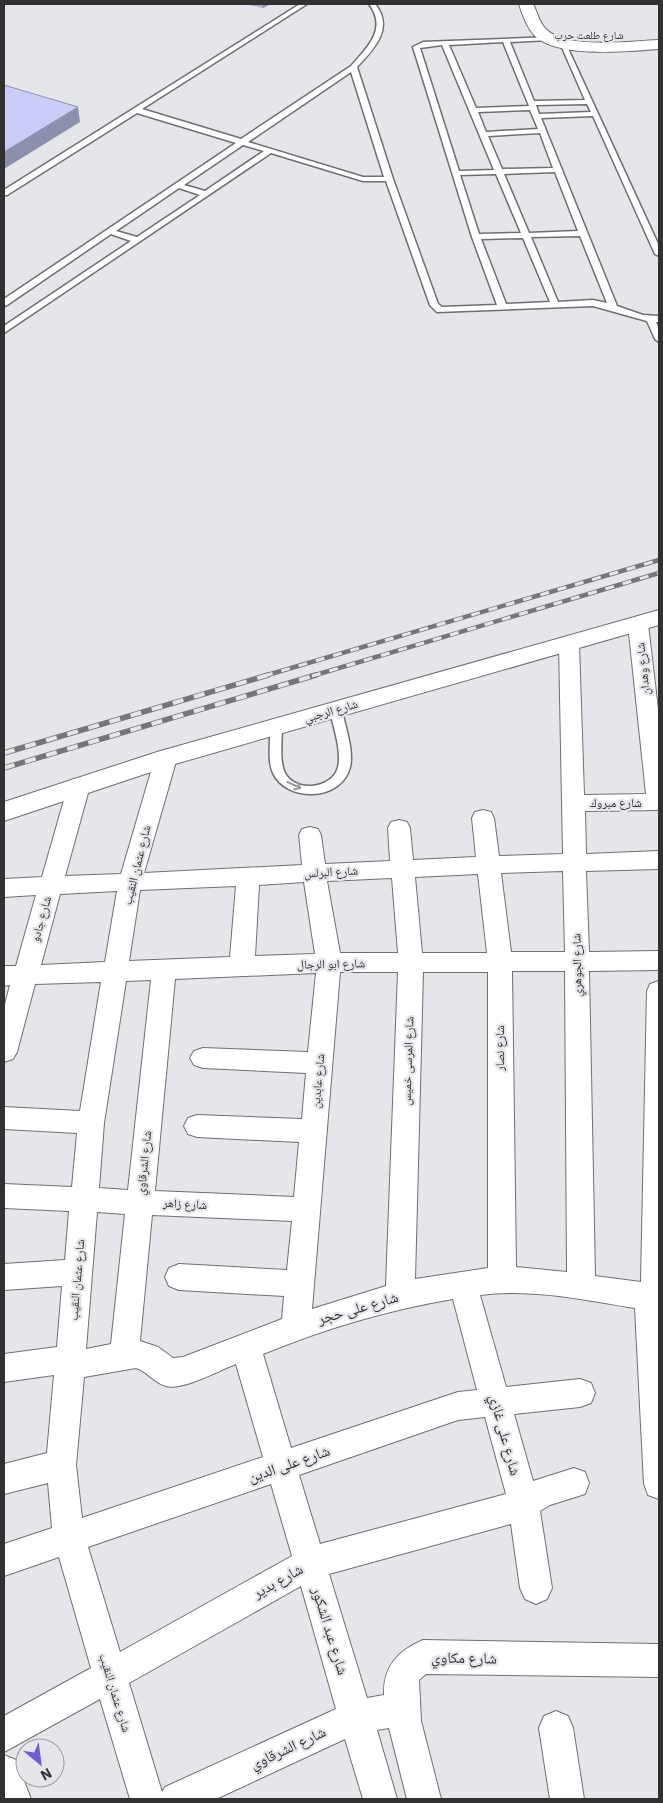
<svg xmlns="http://www.w3.org/2000/svg" width="663" height="1803" font-family="'IBM Plex Sans','Noto Naskh Arabic',sans-serif">
<style>
.lines{fill:none;stroke-linecap:round;stroke-linejoin:round}
.lane-casing{stroke:#6e6f72;stroke-width:3}
.street-casing{stroke:#6e6f72;stroke-width:2}
.secondary-casing{stroke:#6e6f72;stroke-width:2}
.lane{fill:#fff;fill-rule:evenodd}
.street{fill:#fff;fill-rule:evenodd}
.secondary{fill:#fff;fill-rule:evenodd}
.rail-far1-casing{stroke:#767678;stroke-width:4.5}
.rail-casing{stroke:#767678;stroke-width:5.5}
.rail-far1{stroke:#e5e6e9;stroke-width:3;stroke-dasharray:9;stroke-linecap:butt}
.rail{stroke:#e5e6e9;stroke-width:4;stroke-dasharray:11;stroke-linecap:butt}
.wall{fill:#adb0d4}
.shaded-wall{fill:#8d90ad}
.building{fill:#c9cdf7;stroke:#8d90ad}
.oneway{stroke:#989898}
.labels{text-anchor:middle;stroke-width:4.5;stroke-linejoin:round;paint-order:stroke}
.far-street-label{font-size:11px;fill:#313132;stroke:#e5e6e9}
.street-label{font-size:12px;fill:#313132;stroke:#e5e6e9}
.near-street-label{font-size:15px;fill:#313132;stroke:#e5e6e9}
</style>
<rect width="100%" height="100%" fill="#e5e6e9"/>
<g class="lines">
<defs>
<path id="lane" d="M300 4H307L142 109 241 139 351 66C367 48 388 29 369 4H375C395 28 373 50 357 67L393 179 438 304 442 307 497 305 472 237 413 47 423 42 552 37 553 38 550 40 510 42 534 101 585 100 560 43 565 42 659 246V256L655 254 593 116 541 118 617 306 643 315 659 316V322H656L659 329V342L655 339 647 321 593 306 437 312 430 305 386 181H363L271 153 4 333V326L131 241 111 234 7 305 4 306V299L236 143 137 113 7 195H4V190ZM503 42 529 106 476 108 449 45ZM442 45 494 170 459 171 420 48ZM351 72 384 177H363L248 142ZM587 104 591 112 539 114 536 105ZM530 110 538 129 486 132 478 112ZM540 133 553 168 502 169 488 136ZM243 145 264 151 205 191 184 185ZM555 172 578 231 529 233 504 174ZM496 174 521 233 479 234 460 175ZM179 188 200 195 137 237 116 231ZM580 236 607 303 593 300 558 302 531 237ZM523 238 550 302 506 304 481 239Z
M336 706 342 710C345 727 354 750 350 767 342 801 287 803 273 773 267 760 271 741 270 727L276 723 282 727C282 741 279 761 285 773 295 793 333 789 338 767 342 750 333 727 330 710Z"/>
<path id="street" d="M638 617 645 619 648 624 659 718V810L585 811 586 854 659 851V869L586 871 589 952 659 951V970L589 971 595 1276 641 1282 647 991 650 984 659 981V1499L648 1495 644 1484 635 1308C584 1300 532 1288 480 1295L506 1387 580 1379 591 1383 595 1393 591 1403 580 1407 514 1414 533 1481 574 1468 585 1472 589 1483 585 1494 550 1505 540 1511 552 1588 547 1599 536 1604 525 1599 520 1588 511 1524 329 1574 367 1698 384 1695C383 1666 398 1651 423 1640L659 1644V1677L426 1674 419 1680 421 1721 441 1799H407L389 1728 377 1730 397 1799H363L345 1739 216 1799H130L100 1699 4 1752V1716L91 1668 59 1557 4 1576V1544L52 1528 48 1483 4 1494V1464L47 1453 54 1375 4 1382V1354L57 1347 62 1286 4 1290V1264L65 1260 69 1211 4 1208V1184L72 1187 77 1133 4 1129V1107L80 1111 101 982 35 984 17 1052 13 1059 4 1062V1008L10 985 4 986V966H16L36 895 4 897V879L42 877 68 786 71 780 79 778 87 780 90 786 65 876 121 874 155 758 158 753 166 750 174 753 177 758 144 873 302 865 299 835 302 829 310 827 318 829 321 835 325 864 390 861 388 828 391 822 399 820 407 822 410 828 413 860 476 857 472 818 475 812 483 810 491 812 494 818 499 856 563 854 559 644 562 639 569 637 576 639 579 644 584 795 646 794 628 624 631 619ZM563 871 565 952H511L501 873ZM478 874 487 953H422L415 877ZM392 878 398 953H340L327 881ZM304 882 315 954 255 956 259 885ZM236 886 230 957 129 961 140 890ZM117 891 105 962 41 965 60 894ZM512 971H565L567 1272 516 1267ZM340 972H398L386 1286 312 1309ZM423 972H488V1268L415 1279ZM316 973 308 1052 203 1048 194 1051 190 1058 194 1065 203 1068 306 1073 302 1119 197 1115 188 1118 184 1126 188 1134 197 1137 299 1142 294 1197 155 1191 175 979ZM151 980 128 1190 99 1188 104 1123 126 981ZM97 1212 125 1214 111 1344 86 1349ZM152 1215 292 1221 287 1270 179 1264 169 1268 165 1277 169 1286 179 1290 284 1296 282 1319 183 1357 173 1358 158 1347 140 1341ZM453 1299 477 1390 458 1392 291 1448 263 1354C324 1329 387 1310 453 1299ZM236 1364 263 1457 82 1518 76 1465 84 1377 136 1368C147 1371 154 1383 166 1386 182 1391 220 1370 236 1364ZM485 1417 506 1494 320 1544 299 1475 458 1420ZM271 1484 292 1556 120 1652 88 1547ZM301 1586 336 1709 165 1787 162 1792 129 1683Z
M556 1711 568 1716 573 1728 584 1799H550L539 1728 544 1716Z
M4 1755 16 1760 31 1799H4Z"/>
<path id="secondary" d="M519 4H533C537 11 539 22 545 28 563 50 632 41 659 40V49C629 51 557 59 534 35 527 27 522 14 519 4Z
M659 610V625L175 764 4 821V802L157 752Z"/>
</defs>
<use href="#lane" class="lane-casing"/>
<use href="#street" class="street-casing"/>
<use href="#secondary" class="secondary-casing"/>
<use href="#lane" class="lane"/>
<use href="#street" class="street"/>
<use href="#secondary" class="secondary"/>
<defs>
<path id="rail-far1" d="M264 676 659 560
M312 676 659 573"/>
<path id="rail" d="M4 753 268 675
M4 768 316 675"/>
</defs>
<use href="#rail-far1" class="rail-far1-casing"/>
<use href="#rail" class="rail-casing"/>
<use href="#rail-far1" class="rail-far1"/>
<use href="#rail" class="rail"/>
</g>
<path class="wall" d="M244 4H270L263 8Z"/>
<path class="shaded-wall" d="M263 4H270L263 8Z
M78 107 80 122 4 169V152Z"/>
<path class="building" d="M4 85 78 107 4 152Z"/>
<defs><path id="oneway-shaft" d="M-6 0H5M1.5-3L5.5 0L1.5 3" fill="none" stroke-width="1.6" stroke-linecap="round" stroke-linejoin="round" transform="scale(1.25)"/></defs>
<use class="oneway" href="#oneway-shaft" transform="translate(294 785) rotate(25)"/>
<g class="labels">
<g class="far-street-label">
<text x="589" y="39">شارع طلعت حرب</text>
</g>
<g class="street-label">
<text transform="translate(643 669) rotate(-96)" y="4">شارع وهدان</text>
<text transform="translate(331 711) rotate(-16)" y="4">شارع الرجبي</text>
<text x="616" y="807">شارع مبروك</text>
<text transform="translate(137 865) rotate(-76)" y="4">شارع عثمان النقيب</text>
<text transform="translate(331 872) rotate(-3)" y="4">شارع البرلس</text>
<text transform="translate(41 919) rotate(-74)" y="4">شارع جادو</text>
<text transform="translate(331 964) rotate(-1)" y="4">شارع ابو الرجال</text>
<text transform="translate(577 965) rotate(-91)" y="4">شارع الجوهري</text>
<text transform="translate(500 1048) rotate(-90)" y="4">شارع نصار</text>
<text transform="translate(408 1061) rotate(-88)" y="4">شارع المرسى خميس</text>
<text transform="translate(318 1081) rotate(-85)" y="4">شارع عابدين</text>
<text transform="translate(144 1163) rotate(-84)" y="4">شارع الشرقاوي</text>
<text transform="translate(185 1204) rotate(3)" y="4">شارع زاهر</text>
<text transform="translate(77 1280) rotate(-85)" y="4">شارع عثمان النقيب</text>
<text transform="translate(115 1693) rotate(73)" y="4">شارع عثمان النقيب</text>
</g>
<g class="near-street-label">
<text transform="translate(358 1308) rotate(-16)" y="5">شارع على حجر</text>
<text transform="translate(505 1435) rotate(75)" y="5">شارع على غازي</text>
<text transform="translate(289 1464) rotate(-19)" y="5">شارع على الدين</text>
<text transform="translate(278 1581) rotate(-29)" y="5">شارع بدير</text>
<text transform="translate(330 1631) rotate(73)" y="5">شارع عبد الشكور</text>
<text transform="translate(464 1658) rotate(1)" y="5">شارع مكاوي</text>
<text transform="translate(288 1748) rotate(-25)" y="5">شارع الشرقاوي</text>
</g>
</g>
<rect width="663" height="1803" fill="none" stroke="#313132" stroke-width="10"/>
<g transform="translate(40 1763) rotate(151)"><circle r="24" fill="#e5e6e9" stroke="#9d9ea0"/>
<path d="M0-4L9 19L0 12L-9 19Z" fill="#6f5cd6"/>
<text y="-8" font-size="14" font-weight="bold" text-anchor="middle" fill="#313132">N</text>
</g>
</svg>
